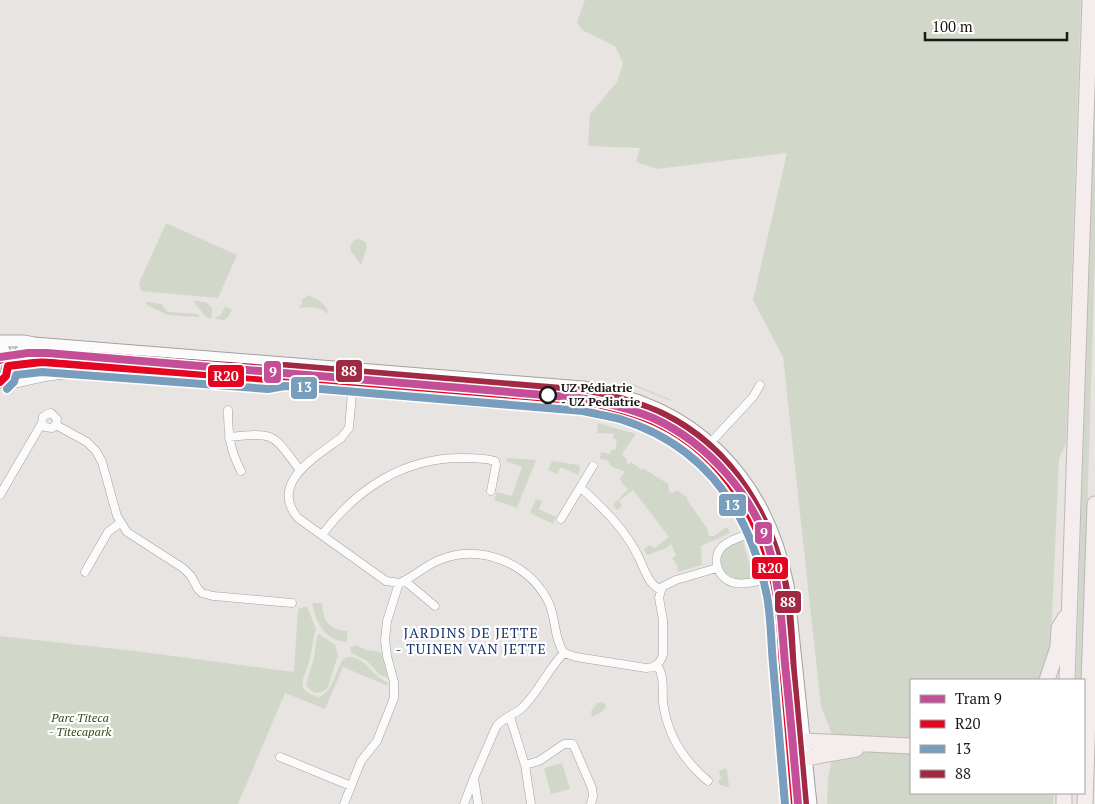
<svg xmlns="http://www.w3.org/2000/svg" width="1095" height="804" font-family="'PT Serif',serif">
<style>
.green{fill:#d2d8c9}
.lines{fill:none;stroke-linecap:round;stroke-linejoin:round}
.street-casing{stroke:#a3a09f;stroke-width:9}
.secondary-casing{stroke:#a3a09f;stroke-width:13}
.highway-casing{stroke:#c0b6b7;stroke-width:17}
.street{stroke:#fcfbfb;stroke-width:8}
.secondary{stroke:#fcfbfb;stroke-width:11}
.highway{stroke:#f4eced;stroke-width:15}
.tram{stroke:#cccaca;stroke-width:1}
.bus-1-casing{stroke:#fff;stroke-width:11}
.bus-2-casing{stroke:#fff;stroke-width:11}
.bus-3-casing{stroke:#fff;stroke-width:11}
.bus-1{stroke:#e40521;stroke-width:8}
.bus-2{stroke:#799dbd;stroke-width:8}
.bus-3{stroke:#a12944;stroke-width:8}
.tram-1-casing{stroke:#fff;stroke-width:11}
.tram-1{stroke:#c44f97;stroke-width:8}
.stop-dot{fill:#fff;stroke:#1a1716;stroke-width:2.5}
.labels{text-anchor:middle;stroke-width:4.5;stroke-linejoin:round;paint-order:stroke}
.stop-label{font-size:12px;font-weight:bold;fill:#1a1716;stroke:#fff;text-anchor:start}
.park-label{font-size:12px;font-style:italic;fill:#314b16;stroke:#fff}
.neighbourhood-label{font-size:14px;letter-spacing:1px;fill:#18356b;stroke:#fff}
.line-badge{stroke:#fff;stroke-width:2}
.badge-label{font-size:14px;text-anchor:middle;font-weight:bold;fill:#fff}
</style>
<rect width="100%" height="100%" fill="#e8e4e2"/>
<path class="green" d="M585 0H1081L1066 443 1059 459 1051 640 1047 663 1039 680H911V740L833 737 821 707 783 357 753 300 787 153 657 169 636 162 640 148 588 146 590 114 617 82 623 63 615 46 582 30 577 22Z
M1095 82V255L1083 648 1082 680H1076Z
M166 223 237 255 218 298 141 291 139 283Z
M359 239 365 242 367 247 361 265 351 251 350 247 354 240Z
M308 295C319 300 326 303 329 315 321 306 311 307 298 308L303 303 301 301Z
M193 301 206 302 212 308 211 319 205 316Z
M146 302 161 304 168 312 198 314 200 317 168 315 146 305Z
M225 306 232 310 228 317 224 320 215 319 216 317 221 315Z
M29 367 85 370 18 380 14 377 13 373 22 368Z
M631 383 672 400 671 401 631 385Z
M598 423 636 434 622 454 627 460 626 462 629 464 631 462 642 470 643 468 668 484 669 492 672 493 677 490 688 498 687 500 707 528 709 536H714L727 527 730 533 701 546 702 565 678 572 677 565 672 558 676 556 671 544 667 548 647 555 644 549 650 545 655 548 669 537 633 490 619 501 622 506 617 510 613 505 628 489 622 484 620 478 625 472 611 466 607 460 600 459 601 452 610 454 611 450H615L617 439H613L614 434 597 433Z
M507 458 536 460 517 508 494 500 497 492 512 496 522 467 506 461Z
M552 461 579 465 580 469 578 475 561 467 557 474 548 470Z
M536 499 542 501 539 509 556 517 553 524 530 513Z
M745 538H750L762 572 757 576Z
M742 539 754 577C737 583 732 581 720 568 721 548 724 547 742 539Z
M312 603H322C323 621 329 630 347 631V642C324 640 317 624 312 603Z
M307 606 316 629C312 642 312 655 307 668 305 674 301 681 303 687 305 693 314 696 319 697 337 690 336 658 348 657 365 656 373 677 387 682L388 686 343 667 325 709 285 693 238 804H0V636L143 652 294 672 298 609Z
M319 634 335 645 338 655 328 687C321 696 310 694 306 684L314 658 317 636Z
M356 645 366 650 381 652 388 678 380 675 367 661 351 653 350 647Z
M604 702 606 706 603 711 592 717 591 711 597 703Z
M877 751H911V793H1054L1053 804H827L828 779 832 757Z
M562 763 570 789 551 794 544 768Z
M725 768 727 770 729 786 728 787 720 785 718 781 721 779 719 771Z"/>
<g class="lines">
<defs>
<path id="street" d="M6 376 18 383 45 377 84 372 327 388 352 393 377 392 421 395 463 402 571 410H596L637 422 664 435 690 453 704 465 712 477 730 495 752 533 766 579 788 804
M352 393 349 428 341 438C317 456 268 483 298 518L386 581 399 583C415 577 426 564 442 559 483 544 530 564 549 603 556 619 554 639 564 653L576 657 646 668C655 668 661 663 663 654V620L659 598 662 587 676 580 717 568
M228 410C228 433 230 451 241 471
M56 425 87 442 96 451 102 462 117 516 127 532 183 568 191 576 198 589 202 593 213 596 292 603
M229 437C277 432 272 434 300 470
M711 442 753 397 760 385
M581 488C604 509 626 530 639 558 645 570 648 584 661 590
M0 495 42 423 43 417 47 414 51 413 57 419 56 425 52 428 45 427 42 423
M561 519 593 466
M752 533C743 536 731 539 723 546 710 558 718 580 735 583 745 585 757 581 766 579
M322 535C357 488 405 457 464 458 475 458 484 458 495 461L496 465 491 491
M85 572 108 532 120 523
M405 581 435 606
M657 665C665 677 662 689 663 702 667 734 684 761 708 781
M510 717 525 765 531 804
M280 757 351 786
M525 765 539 761 564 744H573L592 788 593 796 591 804
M344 804 361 761 377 741 394 698V682L387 656 385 640 387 621 399 583
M464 804 474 778
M478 804 474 778 496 727C501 719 513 715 521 709 539 692 547 670 564 653"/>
<path id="secondary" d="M0 341H24L34 343 583 387C694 403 766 475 788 585L811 804
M0 345C10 356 11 372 0 382
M8 362 23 350 34 343"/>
<path id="highway" d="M1047 680 1058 647 1059 628 1065 618
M1067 680 1090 0
M804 741 911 746
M806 758 856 749
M1064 804V793
M1085 804 1095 504"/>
</defs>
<use href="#street" class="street-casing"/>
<use href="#secondary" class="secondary-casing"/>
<use href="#highway" class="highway-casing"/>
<use href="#street" class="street"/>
<use href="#secondary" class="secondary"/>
<use href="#highway" class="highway"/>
<path class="tram" d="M0 358 21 356 36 357 269 375
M0 368 22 361"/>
<defs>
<path id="bus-1" d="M0 382 6 376 8 366 42 362 269 379 284 376 585 401C610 407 634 412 657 423 725 455 765 525 777 597 781 619 781 642 783 665 787 711 791 758 795 804"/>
<path id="bus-2" d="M7 389 14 382 16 375 42 372 268 389 285 386 583 411C596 414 608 416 620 419 706 446 750 512 767 596 771 618 771 642 773 664 777 711 781 757 785 804"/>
<path id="bus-3" d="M0 360 6 356 42 352 268 369 285 366 586 391C612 396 638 403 662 414 733 448 774 520 787 595 791 619 791 646 793 671 797 715 801 759 805 803"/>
</defs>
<use href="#bus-1" class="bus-1-casing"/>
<use href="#bus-2" class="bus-2-casing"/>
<use href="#bus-3" class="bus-3-casing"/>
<use href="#bus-1" class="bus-1"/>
<use href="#bus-2" class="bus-2"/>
<use href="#bus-3" class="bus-3"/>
<defs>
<path id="tram-1" d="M0 357 28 353H47L580 398C605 403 629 408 653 418 708 443 755 496 771 555 780 591 782 627 785 664 790 711 794 757 798 804"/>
</defs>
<use href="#tram-1" class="tram-1-casing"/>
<use href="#tram-1" class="tram-1"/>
</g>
<circle class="stop-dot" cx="548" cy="395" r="8"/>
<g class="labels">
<g class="stop-label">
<text x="561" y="392">UZ Pédiatrie<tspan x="561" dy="14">- UZ Pediatrie</tspan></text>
</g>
<g class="park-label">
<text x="80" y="722">Parc Titeca<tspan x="80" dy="14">- Titecapark</tspan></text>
</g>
<g class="neighbourhood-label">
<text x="471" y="638">JARDINS DE JETTE<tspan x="471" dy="16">- TUINEN VAN JETTE</tspan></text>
</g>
</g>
<g class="line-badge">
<rect x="335" y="359" width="28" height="24" rx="5" fill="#a12944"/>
<rect x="263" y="360" width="19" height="24" rx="5" fill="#c44f97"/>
<rect x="207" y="364" width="38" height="24" rx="5" fill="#e40521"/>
<rect x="290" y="376" width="28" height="24" rx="5" fill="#799dbd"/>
<rect x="718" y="493" width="29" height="24" rx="5" fill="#799dbd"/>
<rect x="754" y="521" width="19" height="24" rx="5" fill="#c44f97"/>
<rect x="751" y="556" width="38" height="24" rx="5" fill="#e40521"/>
<rect x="774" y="590" width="28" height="24" rx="5" fill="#a12944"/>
</g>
<g class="badge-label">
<text x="349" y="376">88</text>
<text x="273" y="377">9</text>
<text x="226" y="381">R20</text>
<text x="304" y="392">13</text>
<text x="732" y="510">13</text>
<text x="764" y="538">9</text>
<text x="770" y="573">R20</text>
<text x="788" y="607">88</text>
</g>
<rect x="910" y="679" width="175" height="115" fill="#ffffff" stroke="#a3a2a2"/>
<rect x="920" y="695" width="25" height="8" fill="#c44f97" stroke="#a3a2a2"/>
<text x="955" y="704" font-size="15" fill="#1a1716">Tram 9</text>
<rect x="920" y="720" width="25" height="8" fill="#e40521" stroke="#a3a2a2"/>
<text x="955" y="729" font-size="15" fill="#1a1716">R20</text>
<rect x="920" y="745" width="25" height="8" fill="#799dbd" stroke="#a3a2a2"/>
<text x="955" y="754" font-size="15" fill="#1a1716">13</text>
<rect x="920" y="770" width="25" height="8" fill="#a12944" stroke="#a3a2a2"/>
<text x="955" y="779" font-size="15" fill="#1a1716">88</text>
<path d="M925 32v8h142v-8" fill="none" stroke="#1a1716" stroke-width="2.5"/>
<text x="932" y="32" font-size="15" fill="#1a1716" stroke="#ffffff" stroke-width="4" paint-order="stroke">100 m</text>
</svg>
